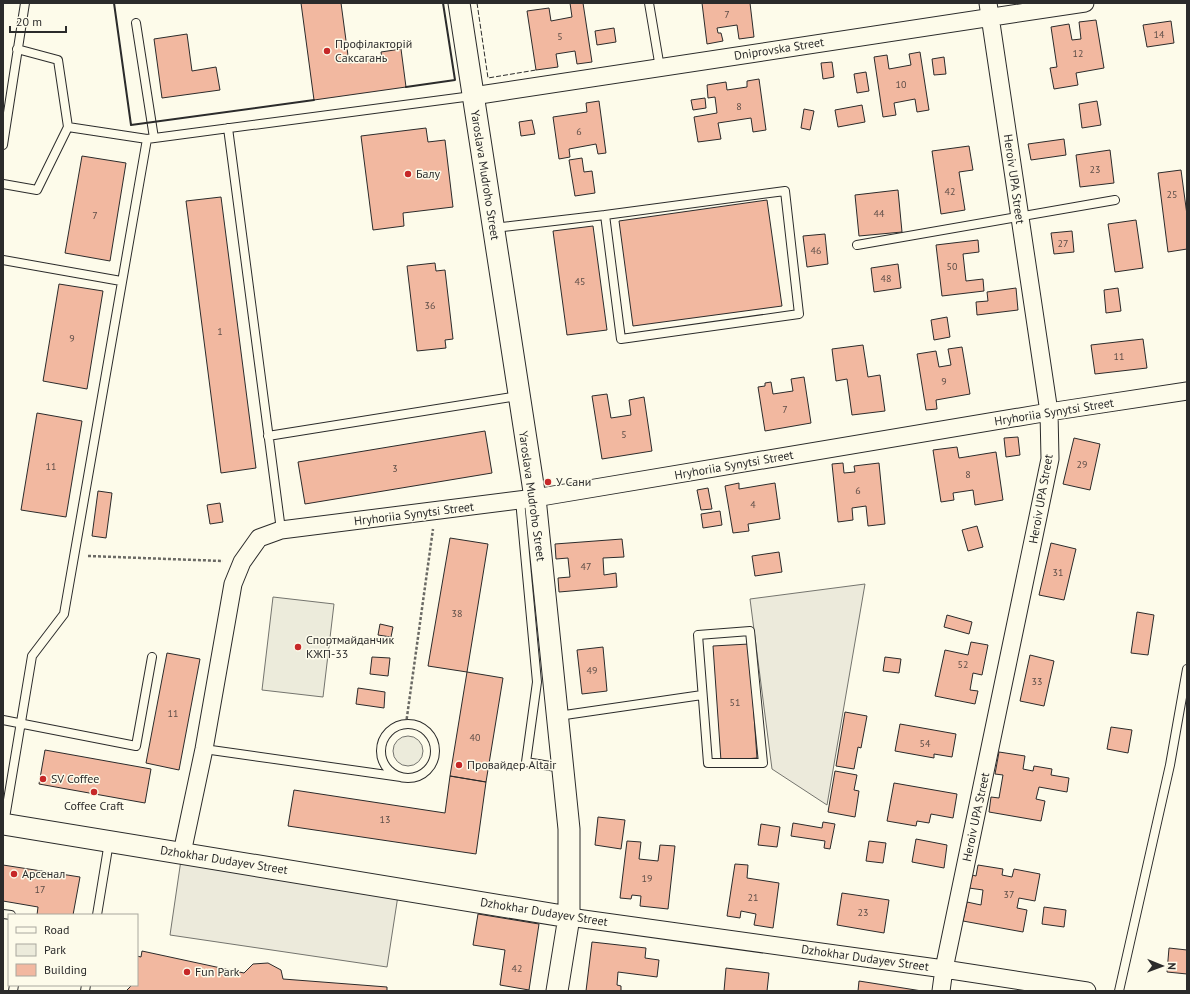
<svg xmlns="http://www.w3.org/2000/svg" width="1190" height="994" font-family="'PT Sans',sans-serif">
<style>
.green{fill:#ecebdb;stroke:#74746e}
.parking{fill:#eceadb;stroke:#74746e}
.building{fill:#f2b8a0;stroke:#2b2b2b}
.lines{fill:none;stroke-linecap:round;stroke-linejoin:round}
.service-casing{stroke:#2b2b2b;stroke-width:10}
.minor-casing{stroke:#2b2b2b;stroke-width:19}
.tertiary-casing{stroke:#2b2b2b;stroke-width:23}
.path{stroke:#6a6964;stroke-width:2.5;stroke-dasharray:3 2;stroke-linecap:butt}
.service{stroke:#fdfbea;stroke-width:8}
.minor{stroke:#fdfbea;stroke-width:17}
.tertiary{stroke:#fdfbea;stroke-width:21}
.fence{stroke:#2b2b2b;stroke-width:1;stroke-dasharray:5 2;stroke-linecap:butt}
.wall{stroke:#2b2b2b;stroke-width:2}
.poi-dot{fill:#c62828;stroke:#fdfbea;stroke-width:1.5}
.labels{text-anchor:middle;stroke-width:3;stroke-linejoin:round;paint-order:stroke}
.number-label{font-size:10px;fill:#5d4e48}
.poi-label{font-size:12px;fill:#2b2b2b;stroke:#fdfbea;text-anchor:start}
.street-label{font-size:12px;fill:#2b2b2b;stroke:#fdfbea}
</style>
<rect width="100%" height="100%" fill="#fdfbea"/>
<path class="green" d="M273 597 334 604 323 697 262 690Z
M393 751a15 15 0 1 1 30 0a15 15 0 1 1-30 0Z"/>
<path class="parking" d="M865 584 827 805 772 769 750 599Z
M182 853 399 889 387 967 170 935Z"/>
<path class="building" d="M301 3H341L349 63 382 58 381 52 401 49 406 87 314 100Z
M570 3H583L592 62 577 64 575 51 556 54 558 67 536 70 527 11 549 8 551 21 572 17Z
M702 3H750L754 37 739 39 737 25 717 28 718 33H721L723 41 707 44Z
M1096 20 1104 68 1076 73 1078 85 1054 89 1050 68 1057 67 1051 27 1069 24 1072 40 1081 39 1079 22Z
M1171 21 1174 43 1147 47 1143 25Z
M614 28 616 42 597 45 595 31Z
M187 34 192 71 216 67 220 90 162 98 154 39Z
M920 52 929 110 917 112 915 99 894 103 896 115 883 117 874 57 887 55 889 69 911 65 909 54Z
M944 57 946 74 934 75 932 59Z
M832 62 834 77 823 79 821 63Z
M866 72 869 91 857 93 854 74Z
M759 79 766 130 753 132 751 118 718 123 721 139 698 142 694 117 717 113 715 97 708 98 707 85 726 82 727 90 747 87V81Z
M705 98 706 108 693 110 691 100Z
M599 101 606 153 598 154 596 144 569 149 570 157 559 159 553 117 587 112 586 103Z
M1097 101 1101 125 1082 128 1079 104Z
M862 105 865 122 838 127 835 110Z
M804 109 814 111 810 130 801 128Z
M532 120 535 134 521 136 519 122Z
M426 128 428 142 445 140 453 207 403 213 404 226 373 230 361 136Z
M1064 139 1066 155 1031 160 1028 144Z
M969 146 973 170 959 172 965 210 941 214 932 151Z
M1110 150 1114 183 1080 187 1076 155Z
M82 156 126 163 110 261 65 253Z
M582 158 584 172 592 171 595 193 575 196 569 160Z
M1181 170 1187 215V249L1168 252 1158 173Z
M898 190 902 232 859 236 855 195Z
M221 197 256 468 221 473 186 201Z
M767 200 782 306 633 326 619 221Z
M1136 220 1143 268 1115 272 1108 224Z
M593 226 607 330 567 335 553 231Z
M1072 231 1074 252 1054 254 1051 233Z
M825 234 828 264 807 267 803 236Z
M978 240 979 252 963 254 966 281 983 279 984 291 942 296 936 245Z
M435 263 436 271 445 270 453 339 445 340 446 348 417 351 407 266Z
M898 264 901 288 874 292 871 268Z
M59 284 103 291 87 389 43 381Z
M1016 288 1018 310 977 315 976 302 988 301 987 292Z
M1118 288 1121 311 1106 313 1104 290Z
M947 317 950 337 934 340 931 320Z
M1143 339 1147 368 1095 374 1091 345Z
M863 345 868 377 880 375 885 411 852 415 847 379 836 381 832 349Z
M962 347 970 394 936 400 937 409 926 410 917 354 936 351 939 367 951 365 948 349Z
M804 377 811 423 765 431 758 387 765 386V383L771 382 773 394 793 391 791 379Z
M607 394 611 418 631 415 629 400 644 397 652 451 602 459 592 396Z
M37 413 82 421 66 517 21 510Z
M485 431 492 473 305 504 298 462Z
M1018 437 1020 455 1006 457 1004 438Z
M1074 438 1100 444 1090 490 1063 484Z
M957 447 959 458 996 452 1003 500 975 505 973 490 953 493 954 500 941 502 933 450Z
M843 463 844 473 855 472 854 466 879 463 885 524 868 526 866 506 852 508 853 520 838 522 832 464Z
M739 483V489L775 483 780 519 748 524 749 531 733 533 725 486Z
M708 488 712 509 701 510 697 490Z
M98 491 112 493 106 538 92 536Z
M220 503 223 522 210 524 207 505Z
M720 511 722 525 703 528 701 514Z
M977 526 983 547 968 551 962 530Z
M450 538 488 544 467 672 428 666Z
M622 539 624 557 603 558 604 575 616 573 617 587 559 592 558 578 570 577 568 558 556 559 555 544Z
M1051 543 1076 549 1064 600 1039 595Z
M779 552 782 572 755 576 752 556Z
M1137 612 1154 615 1148 655 1131 653Z
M947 615 972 622 969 634 944 627Z
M380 624 393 627 391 637 378 635Z
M971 642 988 645 982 675 973 673 970 690 978 691 975 704 935 696 945 650 968 655Z
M749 644 757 758 721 761 713 646Z
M603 647 607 691 582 694 577 650Z
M167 653 200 659 179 770 146 763Z
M1030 655 1054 661 1044 706 1020 701Z
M372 657 390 658 388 676 370 674Z
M885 657 901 659 899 673 883 671Z
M467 672 503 678 486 782 450 776Z
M358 688 385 692 384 708 356 704Z
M845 712 867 716 861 748 858 747 854 769 836 766Z
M900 724 956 734 952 757 934 754V758L895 751Z
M1111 727 1132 730 1128 753 1107 749Z
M45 750 151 769 145 803 39 784Z
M999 752 1025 756 1023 769 1033 771 1034 766 1052 769 1051 775 1069 778 1067 792 1039 787 1036 799 1045 801 1041 821 989 812 991 797 999 798 1003 775 995 774Z
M835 771 857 775 854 790 859 791 855 817 828 812Z
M450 776 486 782 476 854 288 826 294 790 445 813Z
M894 783 957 794 953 818 931 814 929 823 917 821 916 826 887 821Z
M598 817 625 820 621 849 595 845Z
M823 822 835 824 830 849 824 848 825 841 791 836 793 823 822 828Z
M761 824 780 827 777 847 758 845Z
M916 839 947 845 944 868 912 862Z
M627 841 641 842 639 859 658 861 660 845 675 846 668 909 640 906 641 896 632 895 631 899 620 898Z
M869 841 886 843 883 863 866 861Z
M735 864 748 865 747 878 779 883 773 928 754 925 756 914 741 911 740 918 727 916Z
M3 865 80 877 73 915H37L38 907 3 901Z
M978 865 1003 869 1002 875 1012 877 1014 869 1040 874 1035 901 1019 898 1017 908 1027 910 1023 932 963 921 967 902 981 905 983 890 969 888 972 875 976 876Z
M842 893 889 900 884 933 837 925Z
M1044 907 1066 910 1064 927 1042 924Z
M478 914 539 924 529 990 500 985 505 950 473 945Z
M592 942 646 948 645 958 659 960 657 977 618 972 617 985 621 986V991H586Z
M1169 948 1187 950V974L1167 972Z
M142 951 244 973 253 964 268 963 281 970 283 979 387 987V991H126L132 985H137V956L141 957Z
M726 968 769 973 767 991H724Z
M859 981 922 991H858Z"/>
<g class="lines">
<defs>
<path id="service" d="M649 3 660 68
M136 23 154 138
M17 49 58 60 68 127
M228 128 281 530
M3 145 25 3
M3 184 37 190 68 127 147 139 472 96
M494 228 605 215 621 339 799 314 785 191 605 215
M857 245 1115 200
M3 260 121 281
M268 436 518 396
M520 500 537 682 526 762 562 768
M750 631 763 763H708L698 635Z
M558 716 702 695
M3 720 136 746 152 657
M381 751a27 27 0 1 1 54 0a27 27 0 1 1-54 0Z
M204 749 401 777
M4 824 32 656 64 614 147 139
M3 914 11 915
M97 915 109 842
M13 991 14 985
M85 991 86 985
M1119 991 1170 765 1187 669"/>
<path id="minor" d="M473 96 1085 3
M182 853 204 749 233 584 242 562 259 538 281 530 535 498 1049 412 1187 391
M569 917 944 969 1087 991
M941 991 944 969 1050 459 1049 412 988 3"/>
<path id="tertiary" d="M459 3 535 498 569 829V917L557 991
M3 824 569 917"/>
</defs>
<use href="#service" class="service-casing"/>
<use href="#minor" class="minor-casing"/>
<use href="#tertiary" class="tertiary-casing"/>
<path class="path" d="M88 556 223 561
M406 724 433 529"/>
<use href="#service" class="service"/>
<use href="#minor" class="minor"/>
<use href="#tertiary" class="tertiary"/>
<path class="fence" d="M477 3 488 78 536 70"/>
<path class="wall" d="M114 3 131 125 314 100
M406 87 455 80 443 3"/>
</g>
<g class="poi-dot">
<circle cx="327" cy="51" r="4"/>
<circle cx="408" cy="174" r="4"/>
<circle cx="548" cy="482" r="4"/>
<circle cx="298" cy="647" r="4"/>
<circle cx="459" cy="765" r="4"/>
<circle cx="43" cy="779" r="4"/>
<circle cx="94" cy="792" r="4"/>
<circle cx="14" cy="874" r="4"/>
<circle cx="187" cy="972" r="4"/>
</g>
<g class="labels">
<g class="number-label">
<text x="727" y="18">7</text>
<text x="1159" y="38">14</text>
<text x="560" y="40">5</text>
<text x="1078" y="57">12</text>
<text x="901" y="88">10</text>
<text x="739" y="110">8</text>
<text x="579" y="135">6</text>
<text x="1095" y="173">23</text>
<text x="950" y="195">42</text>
<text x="1172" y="198">25</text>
<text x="879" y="217">44</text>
<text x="95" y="219">7</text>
<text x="1063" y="247">27</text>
<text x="816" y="254">46</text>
<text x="952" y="270">50</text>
<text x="886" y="282">48</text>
<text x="580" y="285">45</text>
<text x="430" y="309">36</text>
<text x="220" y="335">1</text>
<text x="72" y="342">9</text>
<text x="1119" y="360">11</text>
<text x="944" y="385">9</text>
<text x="785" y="413">7</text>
<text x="624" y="438">5</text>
<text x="1082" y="468">29</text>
<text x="51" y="470">11</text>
<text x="395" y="472">3</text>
<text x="968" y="478">8</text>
<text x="858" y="494">6</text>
<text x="753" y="508">4</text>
<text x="586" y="570">47</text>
<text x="1058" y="576">31</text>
<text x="457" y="617">38</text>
<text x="963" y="668">52</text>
<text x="592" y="674">49</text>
<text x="1037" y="685">33</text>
<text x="735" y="706">51</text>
<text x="173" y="717">11</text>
<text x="475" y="741">40</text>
<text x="925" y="747">54</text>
<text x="385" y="823">13</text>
<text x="647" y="882">19</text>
<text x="40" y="893">17</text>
<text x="1009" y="898">37</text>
<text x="753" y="901">21</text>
<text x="863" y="916">23</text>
<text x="517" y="972">42</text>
</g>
<g class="poi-label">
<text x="335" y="48">Профілакторій<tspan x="335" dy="14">Саксагань</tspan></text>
<text x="416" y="178">Балу</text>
<text x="556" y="486">У Сани</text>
<text x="306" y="644">Спортмайданчик<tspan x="306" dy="14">КЖП-33</tspan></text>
<text x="467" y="769">Провайдер Altair</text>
<text x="51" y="783">SV Coffee</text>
<text x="94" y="810" text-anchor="middle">Coffee Craft</text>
<text x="22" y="878">Арсенал</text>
<text x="195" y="976">Fun Park</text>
</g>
<g class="street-label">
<text transform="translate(779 49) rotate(-9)" y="4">Dniprovska Street</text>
<text transform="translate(485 175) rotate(81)" y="4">Yaroslava Mudroho Street</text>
<text transform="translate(1014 179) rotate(82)" y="4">Heroiv UPA Street</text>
<text transform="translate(1054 412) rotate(-9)" y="4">Hryhoriia Synytsi Street</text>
<text transform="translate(734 465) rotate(-10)" y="4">Hryhoriia Synytsi Street</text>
<text transform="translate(532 496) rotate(82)" y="4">Yaroslava Mudroho Street</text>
<text transform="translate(1041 499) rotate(-80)" y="4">Heroiv UPA Street</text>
<text transform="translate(414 514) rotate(-7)" y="4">Hryhoriia Synytsi Street</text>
<text transform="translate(976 817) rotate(-78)" y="4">Heroiv UPA Street</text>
<text transform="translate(224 860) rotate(9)" y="4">Dzhokhar Dudayev Street</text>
<text transform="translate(544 912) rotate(9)" y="4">Dzhokhar Dudayev Street</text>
<text transform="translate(865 958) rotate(8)" y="4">Dzhokhar Dudayev Street</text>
</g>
</g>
<rect width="1190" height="994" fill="none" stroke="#2b2b2b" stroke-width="8"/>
<rect x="8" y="914" width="130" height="72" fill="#fdfbea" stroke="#a9a89e"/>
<rect x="16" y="927" width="20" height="6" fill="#fdfbea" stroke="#a9a89e"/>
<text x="44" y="934" font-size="12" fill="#2b2b2b">Road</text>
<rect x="16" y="944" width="20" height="12" fill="#ecebdb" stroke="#a9a89e"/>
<text x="44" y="954" font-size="12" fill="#2b2b2b">Park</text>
<rect x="16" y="964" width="20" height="12" fill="#f2b8a0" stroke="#a9a89e"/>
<text x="44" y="974" font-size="12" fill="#2b2b2b">Building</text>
<g transform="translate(1162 966) rotate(91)" stroke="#fdfbea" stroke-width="3" paint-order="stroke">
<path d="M0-3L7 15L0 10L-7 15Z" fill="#2b2b2b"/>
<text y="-6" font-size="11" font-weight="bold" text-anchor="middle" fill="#2b2b2b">N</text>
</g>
<path d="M10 26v6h56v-6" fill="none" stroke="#2b2b2b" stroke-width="2"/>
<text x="16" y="26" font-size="12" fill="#2b2b2b" stroke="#fdfbea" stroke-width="3" paint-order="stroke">20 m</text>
</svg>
